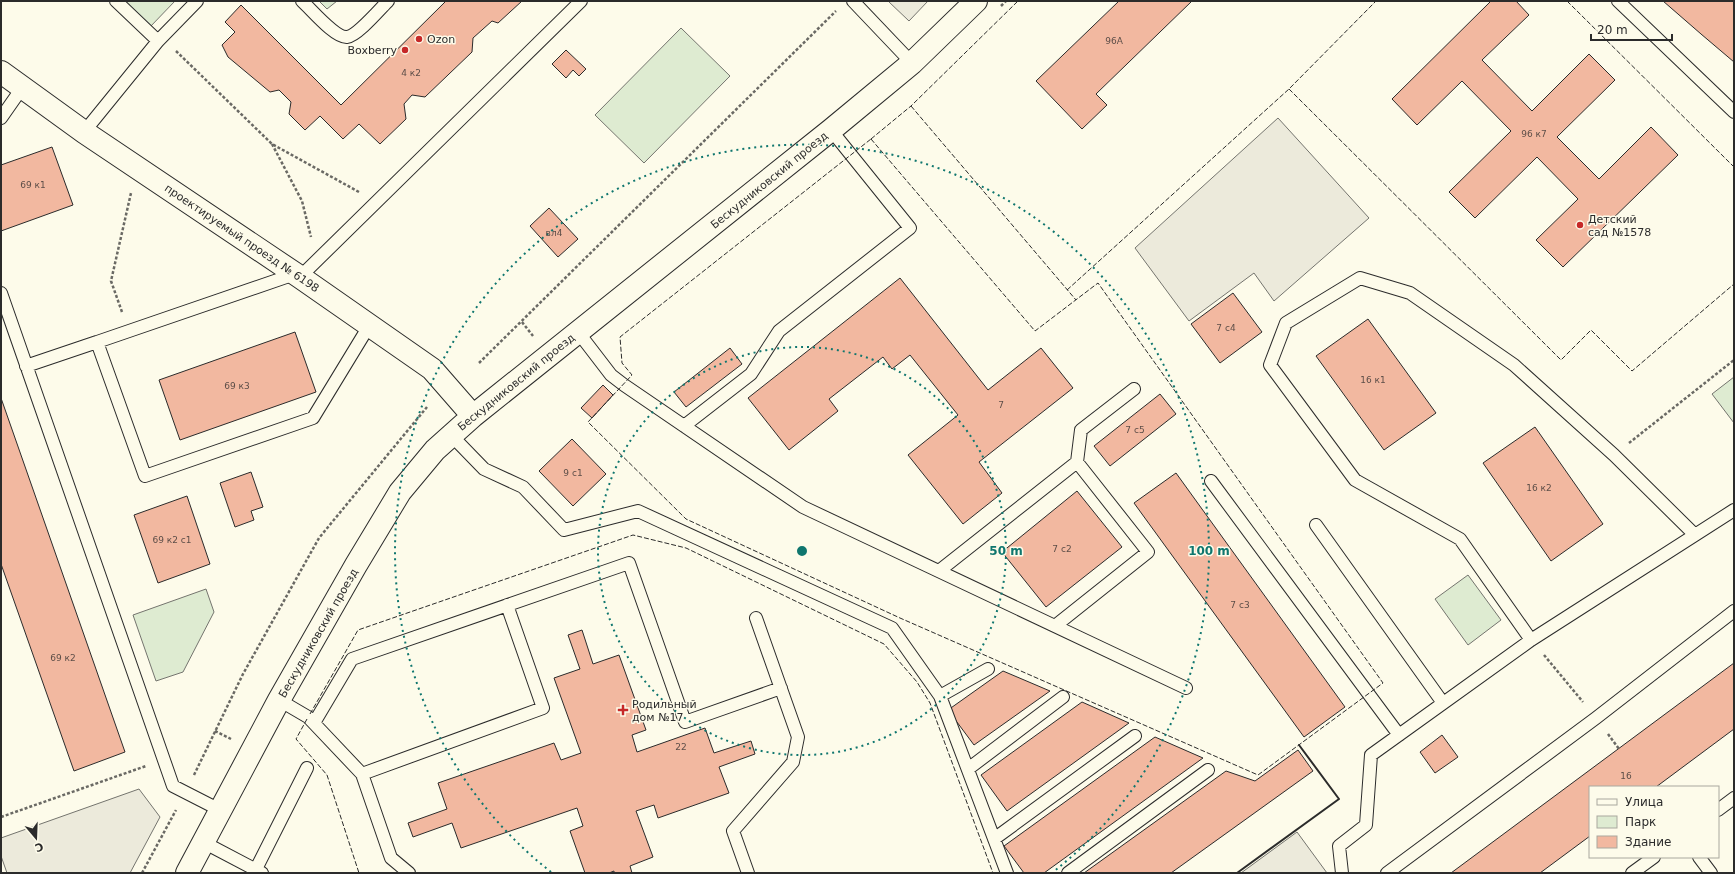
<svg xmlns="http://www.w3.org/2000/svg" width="1735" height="874" font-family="'DejaVu Sans',sans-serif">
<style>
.green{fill:#deebd1;stroke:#74746e}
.parking{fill:#eceadb;stroke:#74746e}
.building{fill:#f2b8a0;stroke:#2b2b2b}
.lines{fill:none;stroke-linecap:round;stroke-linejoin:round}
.service-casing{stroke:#2b2b2b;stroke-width:14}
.minor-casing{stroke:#2b2b2b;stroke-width:24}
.path{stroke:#6a6964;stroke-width:2.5;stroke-dasharray:3 2;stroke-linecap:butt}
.service{stroke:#fdfbea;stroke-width:12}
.minor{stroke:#fdfbea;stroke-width:22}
.fence{stroke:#2b2b2b;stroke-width:1;stroke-dasharray:5 2;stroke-linecap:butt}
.wall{stroke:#2b2b2b;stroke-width:2}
.ring{fill:none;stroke:#0f766e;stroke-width:2;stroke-dasharray:2 4}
.poi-dot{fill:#c62828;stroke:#fdfbea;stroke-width:1.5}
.labels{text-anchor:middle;stroke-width:3;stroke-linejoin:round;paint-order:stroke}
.number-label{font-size:9px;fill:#5d4e48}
.poi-label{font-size:11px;fill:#2b2b2b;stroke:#fdfbea;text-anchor:start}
.street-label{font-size:11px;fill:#2b2b2b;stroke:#fdfbea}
.centre{fill:#0f766e;stroke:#fdfbea;stroke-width:2}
.ring-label{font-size:12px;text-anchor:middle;font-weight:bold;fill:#0f766e;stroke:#fdfbea;stroke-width:3;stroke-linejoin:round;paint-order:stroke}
</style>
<rect width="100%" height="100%" fill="#fdfbea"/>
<path class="green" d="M123 1H175L150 27Z
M319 1H337L327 9Z
M681 28 730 76 644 163 595 115Z
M1734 377V423L1712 394Z
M1468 575 1501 620 1468 645 1435 599Z
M206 589 214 612 183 672 156 681 133 615Z"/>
<path class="parking" d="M888 1H928L909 21Z
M1278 118 1369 218 1274 301 1254 273 1189 321 1135 248Z
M139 789 160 817 130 873H7L1 856V838Z
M1297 832 1327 873H1241Z"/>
<path class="building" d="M446 1H522L498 23 492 21 473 38 472 52 425 97 412 95 404 104 406 119 380 144 359 124 343 139 320 116 305 130 289 114 291 102 279 90 270 92 228 57 222 45 235 32 225 22 241 5 341 105Z
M1119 1H1192L1096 94 1107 105 1082 129 1036 81Z
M1491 1H1516L1529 15 1482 60 1532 111 1589 54 1615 80 1557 137 1599 179 1651 127 1678 155 1563 267 1536 240 1578 199 1537 157 1475 218 1449 192 1511 131 1462 81 1417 125 1392 99Z
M1663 1H1734V62L1701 34Z
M566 50 586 69 579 76 573 70 566 78 552 64Z
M52 147 73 205 1 231V165Z
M549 208 578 239 558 257 530 226Z
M900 278 988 390 1041 348 1073 388 979 462 1002 493 963 524 908 455 958 415 910 355 892 369 883 357 829 399 838 411 789 450 748 398Z
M1233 293 1262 332 1220 363 1191 324Z
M1368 319 1436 413 1384 450 1316 356Z
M295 332 316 392 180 440 159 380Z
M730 348 742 364 686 407 674 392Z
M603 385 613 395 592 418 581 408Z
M1160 394 1176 414 1110 466 1094 446Z
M1 398 125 752 74 771 1 564Z
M1535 427 1603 524 1551 561 1483 463Z
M572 439 606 474 573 506 539 471Z
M251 472 263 507 251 511 254 520 235 527 220 483Z
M1176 473 1345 707 1304 737 1134 503Z
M1077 491 1122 547 1046 607 1002 552Z
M187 496 210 564 158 583 134 515Z
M582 630 593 664 619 655 646 730 632 735 637 752 705 728 714 753 751 741 755 754 719 767 729 793 658 818 654 805 636 811 653 857 630 866 632 873H614V871L609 873H585L570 831 583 826 577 808 461 848 452 823 413 837 408 823 447 809 438 783 554 743 561 760 581 753 554 678 580 669 568 635Z
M1734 663V729L1656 787H1590V836L1540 873H1451Z
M1003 671 1050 691 974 745 948 710Z
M1082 702 1129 723 1007 811 981 775Z
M1442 735 1458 757 1435 773 1420 752Z
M1155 737 1203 758 1044 873H1024L1004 846Z
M1298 750 1313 771 1171 873H1084L1226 771 1255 781Z"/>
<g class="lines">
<defs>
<path id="service" d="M116 1 158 41
M302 1C311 9 335 38 347 37 357 36 380 9 388 1
M853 1 912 63
M1618 1 1734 112
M1 118 22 88
M84 132 158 41 197 1
M300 277 581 1
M1 293 173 786 220 810
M578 332 611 375 624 385 803 507 1186 688
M97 342 295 274
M26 366 97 342 145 476 313 418 369 326
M684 426 751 374 779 331 910 228 831 130
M451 435 484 469 523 487 564 530 638 511 892 628 940 696 1007 873
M1211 481 1399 735
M1316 525 1443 703
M939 571 1077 462 1081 430 1134 389
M1055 626 1148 552 1077 462
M1531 640 1460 539 1355 480 1270 365 1286 323 1360 278 1410 293 1514 365 1614 455 1695 535
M940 696 988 669
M279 700 308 717 362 774 391 858 409 873
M314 723 352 659 629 563 685 722 781 688
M968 769 1063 697
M362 774 543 708 507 605
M1718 810 1734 798
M994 839 1135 736
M203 842 262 873
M1699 857 1711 873
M254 873 307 768
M748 873 733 831 793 762 798 737 756 618
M1068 873 1208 770
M1342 873 1339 846 1366 825 1371 755 1531 640 1734 510
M1387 873 1596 718 1734 611
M1632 873 1654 857"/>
<path id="minor" d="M1 72 84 132 300 277 432 369 473 416
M187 873 279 700 356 565 400 492 435 450 473 416 831 130 912 63 976 1"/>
</defs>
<use href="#service" class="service-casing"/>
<use href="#minor" class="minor-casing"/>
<path class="path" d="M1001 6 1006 1
M176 51 272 144 359 192
M272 144 302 201 311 237
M122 312 111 281 131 193
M522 322 533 336
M479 363 836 11
M1629 443 1734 360
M1544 655 1583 702
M215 731 231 739
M1608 734 1619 749
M194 775 243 674 319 538 427 407
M1 817 146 766
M142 873 176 810"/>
<use href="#service" class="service"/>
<use href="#minor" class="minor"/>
<path class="fence" d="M1567 1 1734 167
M1289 89 1561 360 1591 330 1632 371 1734 284
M911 106 1076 300
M871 139 1035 331 1098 283 1383 683 1258 775 900 618 686 519 588 422 632 375 622 363 620 337Z
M871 139 911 106 1018 1
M1067 290 1289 89 1376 1
M310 714 358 630 633 535 686 548 884 644 917 682 930 703 993 873
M307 719 296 739 327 775 359 873"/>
<path class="wall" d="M1237 873 1339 799 1299 745"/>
</g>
<g class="ring">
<circle cx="802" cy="551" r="204"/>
<path d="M551 872A407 407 0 1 1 1053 872"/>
</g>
<g class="poi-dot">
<circle cx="419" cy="39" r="4"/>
<circle cx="405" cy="50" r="4"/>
<circle cx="1580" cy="225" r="4"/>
<path d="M621 704h4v4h4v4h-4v4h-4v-4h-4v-4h4z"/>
</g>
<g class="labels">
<g class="number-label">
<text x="1114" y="44">96А</text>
<text x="411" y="76">4 к2</text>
<text x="1534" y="137">96 к7</text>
<text x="33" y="188">69 к1</text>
<text x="554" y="236">вл4</text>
<text x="1226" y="331">7 с4</text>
<text x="1373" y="383">16 к1</text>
<text x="237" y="389">69 к3</text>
<text x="1001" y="408">7</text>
<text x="1135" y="433">7 с5</text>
<text x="573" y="476">9 с1</text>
<text x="1539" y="491">16 к2</text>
<text x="172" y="543">69 к2 с1</text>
<text x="1062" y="552">7 с2</text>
<text x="1240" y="608">7 с3</text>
<text x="63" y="661">69 к2</text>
<text x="681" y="750">22</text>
<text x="1626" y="779">16</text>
</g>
<g class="poi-label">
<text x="427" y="43">Ozon</text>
<text x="397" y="54" text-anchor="end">Boxberry</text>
<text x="1588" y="223">Детский<tspan x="1588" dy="13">сад №1578</tspan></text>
<text x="632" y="708">Родильный<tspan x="632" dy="13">дом №17</tspan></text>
</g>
<g class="street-label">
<text transform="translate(769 180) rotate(-39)" y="4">Бескудниковский проезд</text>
<text transform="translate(242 238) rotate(34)" y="4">проектируемый проезд № 6198</text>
<text transform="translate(516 382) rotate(-39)" y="4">Бескудниковский проезд</text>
<text transform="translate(318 633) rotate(-60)" y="4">Бескудниковский проезд</text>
</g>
</g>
<circle cx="802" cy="551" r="6" class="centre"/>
<g class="ring-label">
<text x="1006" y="555">50 m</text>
<text x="1209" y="555">100 m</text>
</g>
<rect width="1735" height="874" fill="none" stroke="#2b2b2b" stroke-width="4"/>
<rect x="1589" y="786" width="130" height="72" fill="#fdfbea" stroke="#a9a89e"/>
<rect x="1597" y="799" width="20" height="6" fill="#fdfbea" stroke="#a9a89e"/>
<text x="1625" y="806" font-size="12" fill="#2b2b2b">Улица</text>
<rect x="1597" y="816" width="20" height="12" fill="#deebd1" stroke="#a9a89e"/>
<text x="1625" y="826" font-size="12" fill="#2b2b2b">Парк</text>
<rect x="1597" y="836" width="20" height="12" fill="#f2b8a0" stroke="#a9a89e"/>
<text x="1625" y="846" font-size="12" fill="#2b2b2b">Здание</text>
<g transform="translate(36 838) rotate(161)" stroke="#fdfbea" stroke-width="3" paint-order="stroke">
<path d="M0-3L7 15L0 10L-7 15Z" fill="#2b2b2b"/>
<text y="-6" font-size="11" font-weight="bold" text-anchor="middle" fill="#2b2b2b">С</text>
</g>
<path d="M1591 34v6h81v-6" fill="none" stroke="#2b2b2b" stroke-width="2"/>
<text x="1597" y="34" font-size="12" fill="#2b2b2b" stroke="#fdfbea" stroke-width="3" paint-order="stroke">20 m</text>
</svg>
